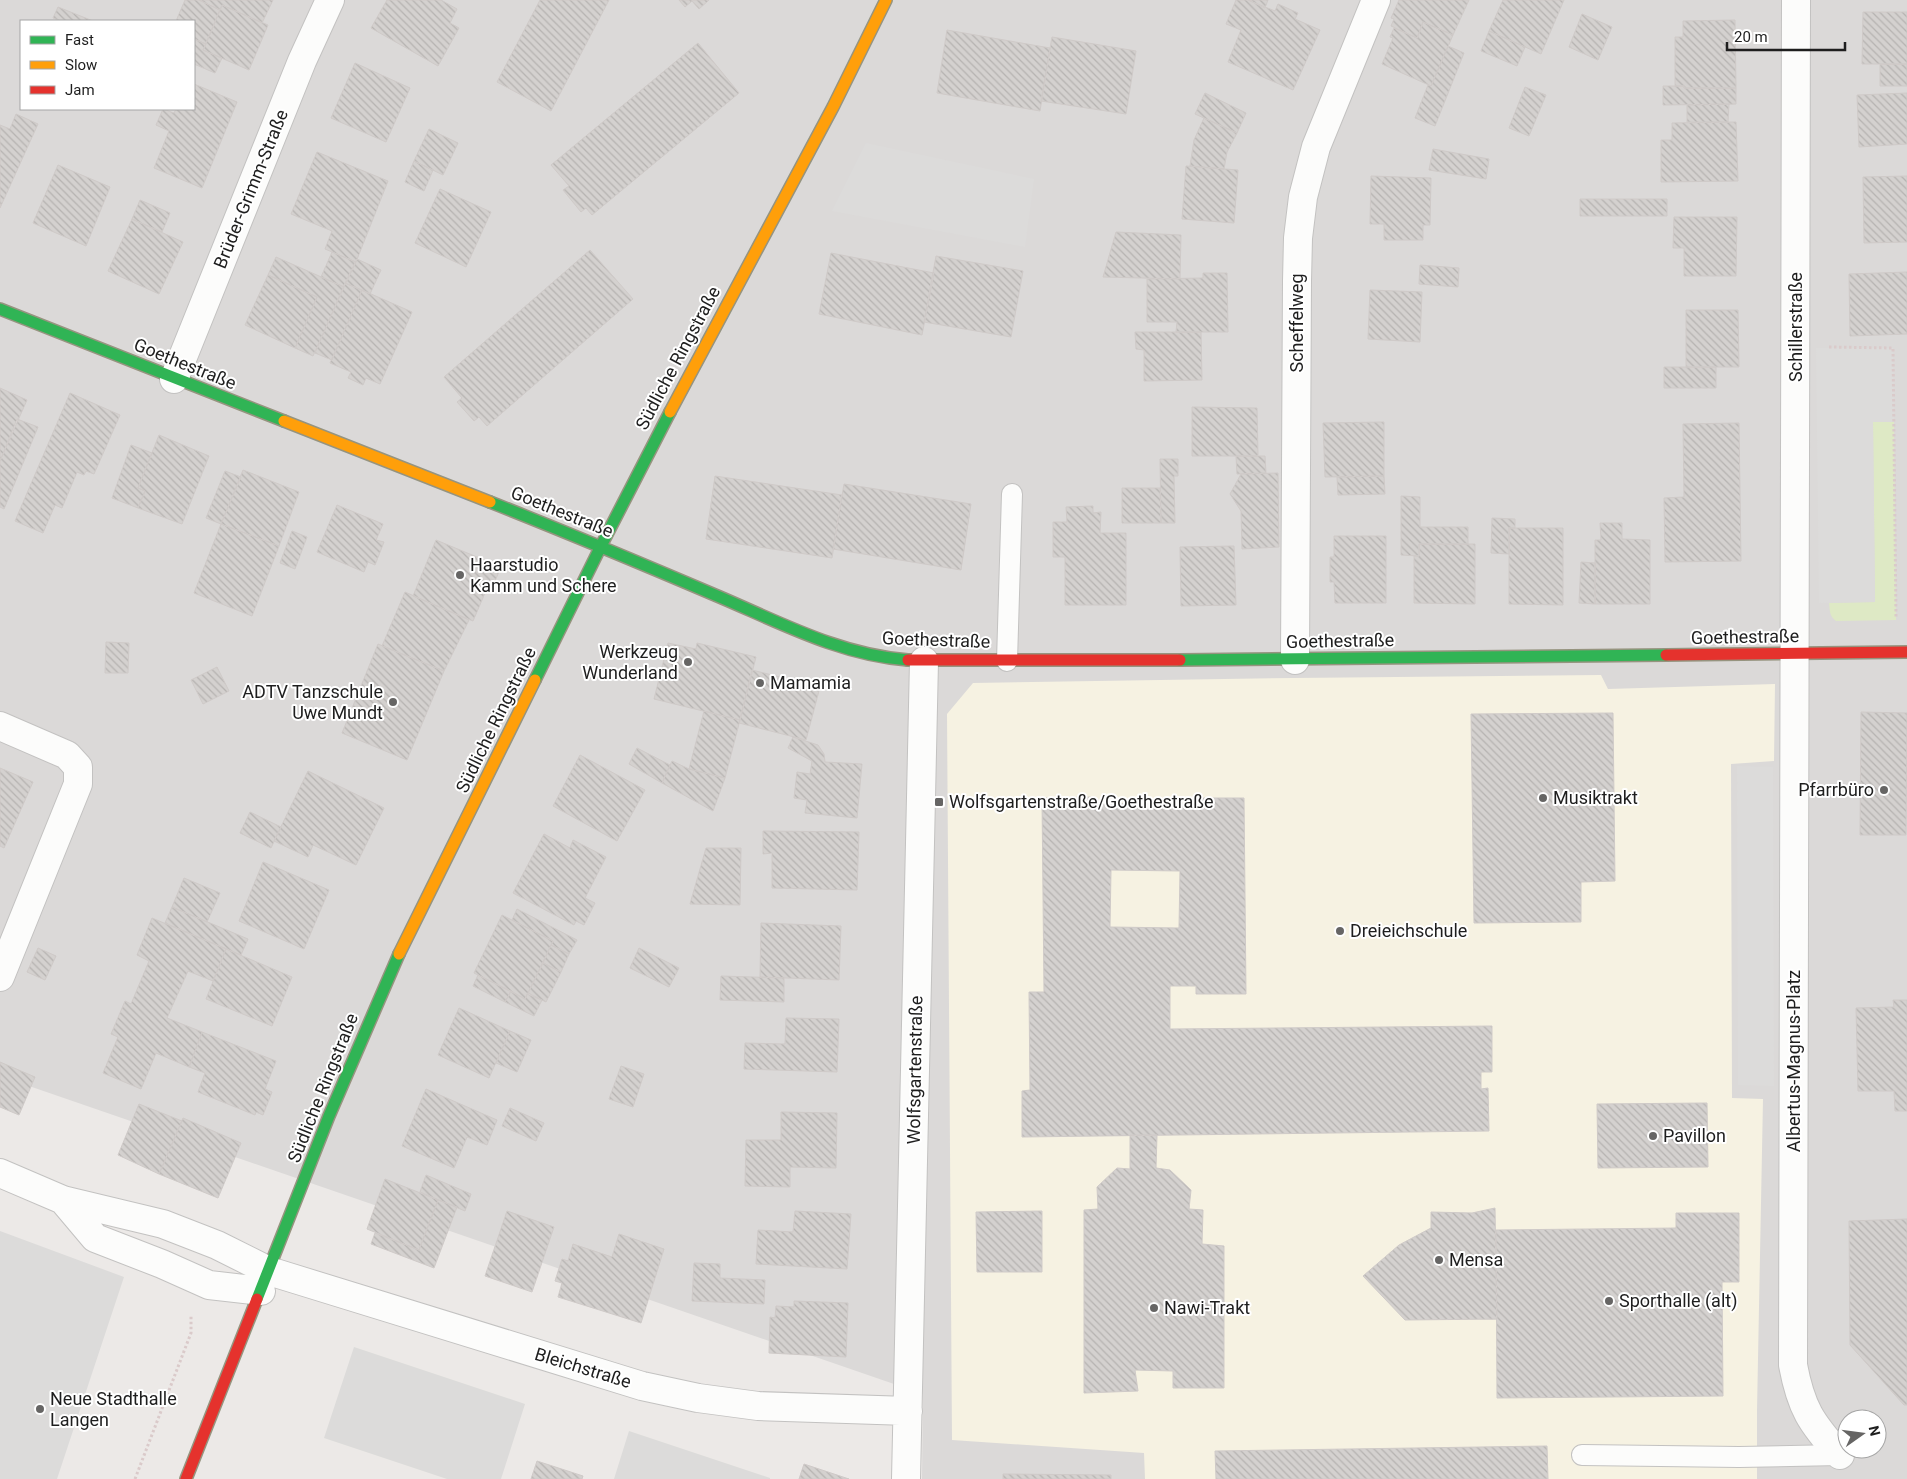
<svg xmlns="http://www.w3.org/2000/svg" width="1907" height="1479" font-family="Roboto,sans-serif">
<style>
.residential{fill:#dbd9d8;fill-rule:evenodd}
.education{fill:#f6f2e2}
.grass{fill:#dee9c5}
.parking{fill:#dcdbda}
.building{fill:url(#building-back-hatch);stroke:#cfcac8;fill-rule:evenodd}
.lines{fill:none;stroke-linecap:round;stroke-linejoin:round}
.lane-casing{stroke:#c3c2c1;stroke-width:22}
.street-casing{stroke:#c3c2c1;stroke-width:30}
.fast-casing{stroke:#96947f;stroke-width:14}
.slow-casing{stroke:#96947f;stroke-width:14}
.jam-casing{stroke:#96947f;stroke-width:14}
.path{stroke:#dacaca;stroke-width:3;stroke-dasharray:2.5 2.5;stroke-linecap:butt}
.lane{stroke:#fcfcfb;stroke-width:20}
.street{stroke:#fcfcfb;stroke-width:28}
.fast{stroke:#30b455;stroke-width:11}
.slow{stroke:#ff9f0a;stroke-width:11}
.jam{stroke:#e5322d;stroke-width:11}
.poi-dot{fill:#666564;stroke:#fff;stroke-width:2}
.labels{text-anchor:middle;stroke-width:4;stroke-linejoin:round;paint-order:stroke}
.street-label{font-size:18px;fill:#1e1e1e;stroke:#fff}
.poi-label{font-size:18px;fill:#1e1e1e;stroke:#fff;text-anchor:start}
</style>
<defs>
<pattern id="building-back-hatch" width="6" height="6" patternUnits="userSpaceOnUse" patternTransform="scale(1.25)"><rect width="6" height="6" fill="#d4d1cf"/><path d="M-1 5l2 2M0 0l6 6M5-1l2 2" fill="none" stroke="#b6b3b1"/></pattern>
</defs>
<rect width="100%" height="100%" fill="#ece9e7"/>
<path class="residential" d="M0 0H1907V1479H922L923 1394 0 1076ZM21 21H194V109H21ZM1847 1419H1877V1449H1847Z"/>
<path class="education" d="M1601 675 1608 689 1775 684 1774 761 1731 764 1732 1098 1763 1099 1757 1411V1479H1145L1144 1453 952 1440 947 714 973 683 1293 678Z"/>
<path class="grass" d="M1873 422H1894L1896 620 1836 621C1829 616 1830 610 1829 603L1875 602Z"/>
<path class="parking" d="M866 143 1034 179 1025 247 832 211Z
M1816 348H1893L1894 422H1873L1875 602 1819 603Z
M1737 766 1773 767 1774 1086 1738 1085Z
M0 1231 124 1277 57 1479H0Z
M354 1347 525 1404 501 1479H447L324 1438Z
M629 1431 770 1478V1479H614Z"/>
<path class="building" d="M185 0H199L220 10 206 44 194 39V21H176Z
M199 0H273L262 23 222 5 220 10Z
M387 0H441L457 9 450 23 459 28 438 66 371 28Z
M540 0H609L551 111 497 82Z
M679 0H709L699 9 692 1 685 7Z
M1236 0H1248L1275 11 1278 4 1298 13 1295 19 1320 30 1293 90 1228 62 1241 30 1226 24Z
M1248 0H1268L1265 8Z
M1399 0H1469L1453 35 1423 22 1417 38 1391 26 1394 19 1391 18Z
M1503 0H1564L1541 54 1489 31Z
M222 5 268 25 249 70 203 50Z
M58 7 93 21H61L53 18Z
M1863 12H1907V64H1862Z
M1582 14 1612 27 1598 60 1569 47Z
M1735 20 1736 88H1684V86H1675V37H1683V21Z
M1423 22 1453 35 1431 86 1382 64 1393 38 1390 37 1394 28 1417 38Z
M947 30 1050 48 1040 111 937 93Z
M1489 31 1525 47 1517 66 1481 51Z
M1052 37 1136 51 1126 114 1041 101Z
M194 39 206 44 203 50 222 58 215 73 194 64Z
M698 43 739 93 592 215 586 208 581 212 563 190 569 186 551 165Z
M1448 46 1464 53 1435 126 1415 118 1428 85 1431 86Z
M355 63 410 88 386 142 331 118Z
M1880 64H1907V86H1880Z
M194 84 237 102 202 188 154 168 169 131 156 125 163 109 174 113 176 109H194Z
M1663 86H1684V88H1736V104L1663 105Z
M1525 87 1546 95 1529 136 1509 128Z
M1205 93 1246 113 1237 133 1195 114Z
M1907 93V144L1859 147 1857 95Z
M1729 104 1728 122H1687V105Z
M16 114 38 124 0 208V125L10 129Z
M1204 118 1237 133 1227 152 1224 169 1190 166 1194 140Z
M1736 122 1738 181 1661 182V140H1672V123Z
M429 129 458 143 443 175 414 161Z
M1433 149 1489 159 1486 179 1429 170Z
M317 152 388 181 356 262 325 249 332 231 291 214Z
M414 161 433 170 424 191 405 182Z
M58 165 110 187 86 246 33 223Z
M1186 166 1238 170 1234 223 1182 219Z
M1371 176 1431 178 1430 225H1423V240H1384V224H1370Z
M1907 176V242L1864 243 1863 177Z
M440 189 491 212 466 267 415 243Z
M1580 199H1667V216H1580Z
M140 200 170 213 162 232 132 219Z
M1674 217H1737L1736 276H1684V248H1673Z
M132 219 183 242 159 294 108 271Z
M1116 232 1181 235 1180 279 1103 277Z
M590 250 633 299 487 426 479 417 474 421 457 402 462 398 444 377Z
M332 252 356 262 344 287 321 277Z
M831 253 934 273 922 335 819 314Z
M936 256 1023 271 1011 337 924 322Z
M276 257 344 287 313 356 295 348 317 297 268 275Z
M357 259 381 270 370 294 345 283Z
M1420 265 1459 268 1458 287 1419 284Z
M1907 272V334L1850 336 1849 274Z
M1203 273H1227L1228 332H1176L1177 322H1147V279L1203 278Z
M268 275 317 297 295 348 245 325Z
M345 283 362 290 332 360 315 353Z
M362 290 412 312 380 384 366 378 363 385 348 378 351 372 330 363Z
M1370 290 1422 292 1420 342 1368 339Z
M1686 310H1738L1739 367H1686Z
M1135 332H1201L1202 380 1144 381V350L1136 349Z
M1664 367H1716V388H1664Z
M0 388 27 400 0 461Z
M70 393 120 415 94 474 86 471 84 475 77 472 62 508 55 505 43 533 15 521Z
M1192 407 1257 408 1258 456H1192Z
M17 419 38 427 4 509 0 507V461Z
M1384 422V476L1325 477 1323 423Z
M1739 423 1741 561 1665 562 1664 498 1684 497 1683 424Z
M159 435 209 456 182 524 138 508 145 491 138 488Z
M131 445 152 453 138 488 145 491 138 508 112 498Z
M1236 456H1265L1266 473 1237 474Z
M1160 459H1178V476H1174L1175 523H1161Z
M243 470 299 492 279 546 221 524Z
M225 471 241 477 221 524 206 518Z
M1278 473 1279 547 1242 549 1241 511 1230 494 1241 474Z
M715 476 842 495 832 558 706 539Z
M1384 476 1385 494 1338 495 1337 477Z
M844 484 971 504 961 570 833 549Z
M1122 488H1160L1161 523H1122Z
M1401 496 1420 497V527H1468V544H1419V556L1401 555Z
M337 505 383 524 376 540 384 542 375 565 368 562 364 572 317 552Z
M1093 506V513L1101 512 1100 533H1126V605H1065V557H1053V522H1067L1066 507Z
M1492 518 1515 519V528H1509V554L1491 553Z
M1600 523H1622V539L1650 540V604H1595V540H1601Z
M221 524 279 546 252 616 194 593Z
M1509 528H1563V605L1509 604Z
M292 531 307 537 295 569 280 563Z
M1334 536H1386V603H1335L1334 582H1330V557H1334Z
M436 540 501 567 495 581 491 579 473 621 413 596Z
M1419 544H1475V604L1414 603V556H1419Z
M1234 546 1236 605 1181 606 1180 547Z
M1581 562 1595 563V604L1579 603Z
M405 592 469 620 444 671 382 646Z
M106 642 129 643 128 673H105Z
M668 643 696 649 697 643 756 657 740 720 654 699Z
M378 644 444 671 407 760 342 733Z
M217 667 229 691 203 704 191 680Z
M752 670 820 687 806 740 739 723Z
M704 711 740 720 725 778 689 769Z
M1861 712 1907 713 1906 835H1860Z
M1613 713 1615 881 1581 882V922L1474 923 1471 714Z
M793 737 818 745 824 754 825 762 862 764 857 818 805 813 807 800 794 798 797 772 810 774 812 761 788 748Z
M637 748 670 765 662 783 629 764Z
M580 755 645 790 617 841 553 806Z
M672 761 689 769 725 778 713 811 662 783Z
M0 768 33 782 4 848 0 846Z
M308 771 384 808 356 865 313 845 308 857 274 841Z
M1091 797 1092 804 1197 803 1196 798H1244L1246 994H1196V986H1170V1029L1492 1026V1072H1481V1089L1488 1088 1489 1131 1022 1137V1091L1030 1090 1029 992H1044L1042 798ZM1111 870 1180 871 1179 928 1110 927Z
M250 812 281 827 271 848 240 833Z
M763 831 859 832 857 890 772 888V853L763 854Z
M544 834 570 848 573 840 606 857 585 898 595 903 584 925 576 921 574 925 513 893Z
M706 848H741L740 905 690 904Z
M263 862 329 890 304 949 239 921Z
M184 878 220 893 207 922 172 907Z
M172 907 248 939 241 955 165 923Z
M517 909 577 940 569 954 551 945 553 941 512 920Z
M502 915 553 941 525 999 474 973Z
M152 918 226 949 213 981 188 971 167 1018 202 1032 189 1067 156 1053 141 1089 103 1073 118 1037 111 1034 125 1001 131 1004 149 961 137 955Z
M761 923 841 926 839 980 760 977Z
M551 945 569 954 561 972 543 963Z
M38 948 56 956 45 980 27 972Z
M639 948 679 968 669 987 630 968Z
M226 949 292 977 272 1026 206 999Z
M543 963 561 972 546 1002 528 993Z
M478 975 511 991 505 1002 473 986Z
M721 976 784 978V1002L720 1000Z
M511 991 525 999 527 994 542 1000 534 1016 505 1002Z
M1893 1000H1907V1111H1895L1894 1091H1858L1856 1008 1894 1007Z
M459 1008 510 1031 489 1078 438 1055Z
M786 1018 839 1019 837 1072 744 1069 745 1043 785 1044Z
M510 1031 531 1040 517 1072 496 1063Z
M202 1032 276 1061 265 1089 272 1092 263 1115 256 1112 255 1115 198 1092 205 1073 189 1067Z
M0 1062 35 1077 19 1115 0 1107Z
M621 1066 644 1074 633 1107 609 1099Z
M426 1089 497 1120 487 1145 467 1137 454 1168 402 1146Z
M1707 1103 1708 1167 1598 1168 1597 1104Z
M139 1104 182 1121 159 1174 118 1155Z
M510 1108 544 1123 536 1141 502 1126Z
M781 1112 837 1113 836 1168 790 1167V1187L745 1186 746 1140H781Z
M183 1118 241 1143 218 1198 159 1174Z
M1130 1135H1157L1156 1168 1170 1170 1191 1190 1189 1209 1203 1210 1202 1244 1224 1246V1388H1173V1371L1135 1370 1138 1391 1084 1393V1210L1098 1209 1097 1187 1117 1168 1130 1169Z
M426 1175 471 1194 465 1211 420 1192Z
M385 1179 438 1200 419 1250 367 1229Z
M438 1200 457 1207 434 1268 371 1244 375 1233 419 1250Z
M1495 1208 1497 1319 1405 1320 1363 1276 1399 1245 1431 1228V1212L1472 1213Z
M507 1211 554 1227 532 1292 485 1276Z
M795 1211 851 1214 847 1269 756 1264 758 1230 793 1232Z
M1042 1211V1272H977L976 1212Z
M1676 1213H1739V1282H1722L1723 1396 1497 1398 1496 1230 1676 1228Z
M1907 1219V1405H1904L1850 1345 1849 1221Z
M619 1234 664 1249 641 1323 558 1297 562 1283 555 1281 562 1259 568 1261 573 1244 612 1257Z
M694 1263 720 1264V1278L765 1280 764 1304 692 1301Z
M794 1301 848 1303 846 1357 769 1353 770 1317 775 1318 776 1306 794 1307Z
M1547 1446 1548 1479H1216L1215 1451Z
M537 1461 583 1476 582 1479H531Z
M804 1464 849 1479H799Z
M1003 1474 1111 1475V1479H1003Z"/>
<g class="lines">
<defs>
<path id="lane" d="M1007 661 1012 494
M1582 1455 1739 1457 1840 1455"/>
<path id="street" d="M1796 0 1793 1365C1801 1408 1811 1423 1840 1455
M174 379 302 61 330 0
M1295 660 1297 281 1298 238 1303 197 1316 147 1376 0
M0 726 67 755 78 767V784L0 977
M0 1173 63 1200 163 1224 217 1245 269 1271 642 1386 698 1398 758 1406 908 1411
M63 1200 95 1238 162 1264 209 1285 261 1291
M906 1479 924 661"/>
<path id="fast" d="M0 309 284 421
M490 502C566 532 640 563 715 595 777 621 839 655 908 660
M1180 660 1666 655
M535 680 601 546 670 412
M257 1299 329 1116 399 954"/>
<path id="slow" d="M670 412 833 107 886 0
M284 421 490 502
M399 954 535 680"/>
<path id="jam" d="M1666 655 1907 652
M908 660H1180
M186 1479 257 1299"/>
</defs>
<use href="#lane" class="lane-casing"/>
<use href="#street" class="street-casing"/>
<use href="#fast" class="fast-casing"/>
<use href="#slow" class="slow-casing"/>
<use href="#jam" class="jam-casing"/>
<path class="path" d="M1829 347 1893 348 1896 617
M135 1479 191 1333V1315"/>
<use href="#lane" class="lane"/>
<use href="#street" class="street"/>
<use href="#fast" class="fast"/>
<use href="#slow" class="slow"/>
<use href="#jam" class="jam"/>
</g>
<g class="poi-dot">
<circle cx="460" cy="575" r="5"/>
<circle cx="688" cy="662" r="5"/>
<circle cx="760" cy="683" r="5"/>
<circle cx="393" cy="702" r="5"/>
<circle cx="1884" cy="790" r="5"/>
<circle cx="1543" cy="798" r="5"/>
<rect x="934" y="797" width="10" height="10" rx="2.5"/>
<circle cx="1340" cy="931" r="5"/>
<circle cx="1653" cy="1136" r="5"/>
<circle cx="1439" cy="1260" r="5"/>
<circle cx="1609" cy="1301" r="5"/>
<circle cx="1154" cy="1308" r="5"/>
<circle cx="40" cy="1409" r="5"/>
</g>
<g class="labels">
<g class="street-label">
<text transform="translate(251 189) rotate(-68)" y="6">Brüder-Grimm-Straße</text>
<text transform="translate(1297 323) rotate(-90)" y="6">Scheffelweg</text>
<text transform="translate(1796 327) rotate(-90)" y="6">Schillerstraße</text>
<text transform="translate(678 358) rotate(-62)" y="6">Südliche Ringstraße</text>
<text transform="translate(185 364) rotate(22)" y="6">Goethestraße</text>
<text transform="translate(562 512) rotate(22)" y="6">Goethestraße</text>
<text transform="translate(1745 637) rotate(-1)" y="6">Goethestraße</text>
<text transform="translate(936 640) rotate(2)" y="6">Goethestraße</text>
<text transform="translate(1340 641) rotate(-1)" y="6">Goethestraße</text>
<text transform="translate(496 720) rotate(-64)" y="6">Südliche Ringstraße</text>
<text transform="translate(1794 1061) rotate(-90)" y="6">Albertus-Magnus-Platz</text>
<text transform="translate(915 1070) rotate(-89)" y="6">Wolfsgartenstraße</text>
<text transform="translate(323 1088) rotate(-68)" y="6">Südliche Ringstraße</text>
<text transform="translate(583 1368) rotate(17)" y="6">Bleichstraße</text>
</g>
<g class="poi-label">
<text x="470" y="571">Haarstudio<tspan x="470" dy="21">Kamm und Schere</tspan></text>
<text x="678" y="658" text-anchor="end">Werkzeug<tspan x="678" dy="21">Wunderland</tspan></text>
<text x="770" y="689">Mamamia</text>
<text x="383" y="698" text-anchor="end">ADTV Tanzschule<tspan x="383" dy="21">Uwe Mundt</tspan></text>
<text x="1874" y="796" text-anchor="end">Pfarrbüro</text>
<text x="1553" y="804">Musiktrakt</text>
<text x="949" y="808">Wolfsgartenstraße/Goethestraße</text>
<text x="1350" y="937">Dreieichschule</text>
<text x="1663" y="1142">Pavillon</text>
<text x="1449" y="1266">Mensa</text>
<text x="1619" y="1307">Sporthalle (alt)</text>
<text x="1164" y="1314">Nawi-Trakt</text>
<text x="50" y="1405">Neue Stadthalle<tspan x="50" dy="21">Langen</tspan></text>
</g>
</g>
<rect x="20" y="20" width="175" height="90" fill="#ffffff" stroke="#a5a5a5"/>
<rect x="30" y="36" width="25" height="8" fill="#30b455" stroke="#a5a5a5"/>
<text x="65" y="45" font-size="15" fill="#1e1e1e">Fast</text>
<rect x="30" y="61" width="25" height="8" fill="#ff9f0a" stroke="#a5a5a5"/>
<text x="65" y="70" font-size="15" fill="#1e1e1e">Slow</text>
<rect x="30" y="86" width="25" height="8" fill="#e5322d" stroke="#a5a5a5"/>
<text x="65" y="95" font-size="15" fill="#1e1e1e">Jam</text>
<g transform="translate(1862 1434) rotate(76)"><circle r="24" fill="#ffffff" stroke="#a5a5a5"/>
<path d="M0-4L9 19L0 12L-9 19Z" fill="#666564"/>
<text y="-8" font-size="14" font-weight="bold" text-anchor="middle" fill="#1e1e1e">N</text>
</g>
<path d="M1727 42v8h118v-8" fill="none" stroke="#1e1e1e" stroke-width="2.5"/>
<text x="1734" y="42" font-size="15" fill="#1e1e1e" stroke="#ffffff" stroke-width="4" paint-order="stroke">20 m</text>
</svg>
